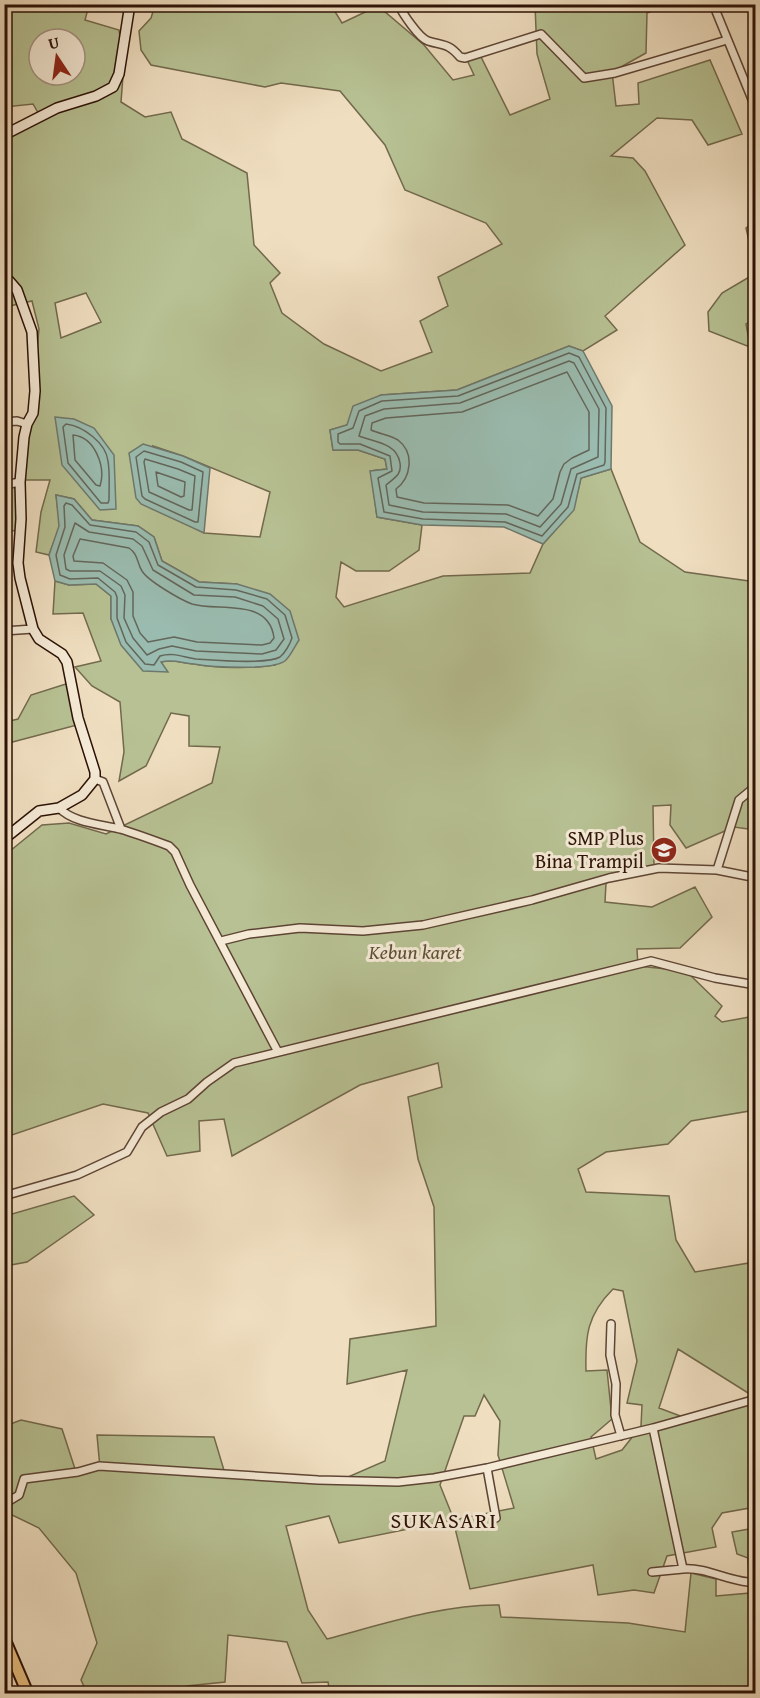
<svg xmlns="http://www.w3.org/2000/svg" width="760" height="1698" font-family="'Gentium Book Plus',serif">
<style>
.green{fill:#b7c193;stroke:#72694c;stroke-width:1.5;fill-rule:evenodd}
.water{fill:#9abcb0;stroke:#6e786c;stroke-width:1.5}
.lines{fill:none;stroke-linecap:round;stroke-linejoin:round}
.shore{stroke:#63665b;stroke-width:1.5}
.street-casing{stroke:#5d4434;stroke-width:10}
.secondary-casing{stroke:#2c1106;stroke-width:12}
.primary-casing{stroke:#2c1106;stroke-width:14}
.street{stroke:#f5ead6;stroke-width:7}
.secondary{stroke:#f5ead6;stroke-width:9}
.primary{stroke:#e8bf80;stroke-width:10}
.labels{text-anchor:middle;stroke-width:6;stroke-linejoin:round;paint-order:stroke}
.poi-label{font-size:20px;fill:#2c1106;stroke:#f5ead6;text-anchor:end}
.park-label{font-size:20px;font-style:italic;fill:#5d4f37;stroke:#f5ead6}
.quarter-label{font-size:22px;letter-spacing:1.5px;fill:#2c1106;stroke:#f5ead6}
</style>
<rect width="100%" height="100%" fill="#efdec0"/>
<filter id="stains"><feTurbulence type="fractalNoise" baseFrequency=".00333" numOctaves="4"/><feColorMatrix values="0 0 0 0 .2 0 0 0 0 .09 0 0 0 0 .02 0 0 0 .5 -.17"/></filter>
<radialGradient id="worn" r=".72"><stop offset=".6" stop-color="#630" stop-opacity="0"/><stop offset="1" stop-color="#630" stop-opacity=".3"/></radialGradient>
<path class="green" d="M5 5H89L85 20 119 30 124 63 121 102 145 117 171 112 182 139 247 173 254 245 280 273 270 283 282 313 324 344 381 371 432 352 420 321 448 306 438 277 502 244 486 223 405 190 385 145 340 91 281 83 265 87 151 65 141 50 139 31 151 18 155 5H331L342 23 378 6 424 45 453 80 474 75 467 60 480 55 510 115 550 99 537 54 535 5H667L647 13 646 53 612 72 616 106 639 104 638 83 710 60 742 134 708 145 692 120 657 118 611 156 633 158 645 171 685 245 605 316 617 330 583 351 569 346 457 390 381 395 347 425 330 430 333 450H358L385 459 387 469 371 471 377 517 422 525 419 550 389 571H356L341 562 336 597 344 607 443 576 530 573 543 544 573 510 581 478 611 469 640 542 685 572 749 581 755 586 756 755 754 757 755 830 734 827 686 848 670 825 671 805 653 806 654 866 606 883 605 902 652 907 695 887 712 917 680 948 637 949 638 966 686 971 722 1006 715 1016 722 1022 755 1016V1110L691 1121 668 1144 606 1152 578 1169 586 1192 669 1196 676 1240 695 1272 755 1262V1507L722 1513 712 1528 716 1547 667 1556 654 1593 634 1590 598 1595 593 1565 470 1589 453 1520 339 1543 329 1516 286 1526 308 1610 327 1639C380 1625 444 1604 499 1605L501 1617 628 1623 685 1632 691 1573 716 1579V1596L750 1593 748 1558 737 1554 732 1532 755 1528V1693H330L328 1682 302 1683 287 1642 228 1635 225 1682 187 1686V1693H87L81 1680 97 1643 76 1573 39 1528 10 1514 7 1486 5 1484V1426L21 1420 62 1429 76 1472 100 1468 97 1435 214 1437 226 1477 332 1484 385 1461 407 1370 347 1384 350 1339 436 1326 434 1207 418 1159 408 1097 442 1087 438 1063 360 1085 232 1156 224 1119 199 1121 200 1151 167 1156 148 1113 103 1104 12 1135 5 1129V855L42 825 69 823 106 834 212 783 220 747 189 746V716L171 713 146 766 119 781 124 752 120 702 92 686 75 667 101 661 83 613 53 614 55 581 69 585 96 584 111 596V619L167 672 161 662C173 659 182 663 194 664 218 668 251 669 275 665L237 584 199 582 162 561 154 537 138 526 92 520 74 499 56 495 60 526 49 555 36 552 41 512 50 480H24L18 530 5 532V479H24L39 329 32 301 5 307V138L41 118 33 104 5 107ZM39 39H75V75H39ZM86 293 101 322 61 338 55 303ZM153 446 183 456 270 492 260 537 204 533 176 519ZM613 1289 623 1291 637 1361 627 1403 642 1405 641 1426 622 1450 596 1459 591 1437 612 1419 607 1370 586 1371C585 1336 587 1315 613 1289ZM678 1349 753 1396V1397L691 1420 659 1408ZM484 1395 500 1421 498 1455 514 1508 454 1520 440 1485 464 1416H475Z
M755 221V320L746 324 750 346 755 344V382L750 347 709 331 708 312 722 293 751 276 753 258 746 228Z
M69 683 77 725 5 744V722L18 719 31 695Z
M74 1196 94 1215 27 1262 5 1266V1216Z"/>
<path class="water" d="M569 346 583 351 612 406 611 469 581 478 574 510 543 544 504 527 422 525 377 517 370 471 387 469 385 459 358 450H333L330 430 347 425 353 406 381 395 457 390Z
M55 417 74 419 94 428 114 455 116 509 100 510 62 465Z
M143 444 183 456 210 468 204 533 141 504 136 498 129 453Z
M56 495 74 499 92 520 138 526 154 537 162 561 199 582 237 584 270 594 290 611 299 640C295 646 291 655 286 660 275 671 211 667 194 664 182 663 173 659 161 662L168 672 143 671 121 645 111 619V596L96 584 69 585 55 581 49 555 59 526Z"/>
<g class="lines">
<path class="shore" d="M569 353 579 357 606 408 605 462 604 465 577 474 568 507 542 536 505 522 423 519 384 512 378 478 392 471 390 456 360 444H340L338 442V434L353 428 359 411 382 401 458 396Z
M569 361 574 363 599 409 598 457 571 469 561 504 540 527 506 514 423 512 389 505 386 485C394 478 402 475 400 463 397 443 375 442 359 436L365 416 384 409 460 403Z
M567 372 589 412V450L572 458 564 464 560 472 553 499 538 516 508 505 424 503 397 497 396 489C411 478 415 453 398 440 390 435 380 434 371 430L372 423 386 418 462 412Z
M66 424C83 426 106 443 108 461 110 473 109 487 109 500L108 503H101L68 463 63 427Z
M73 435C95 437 106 467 100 486L96 485 75 460Z
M144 451 181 462 203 472 198 522H195L145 499 142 496 136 457Z
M145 459 178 469 195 476 192 510H189L149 492 144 462Z
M156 472 185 482 184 496 181 497 158 486Z
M66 503 72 505 90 525 136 532 149 542 158 565 196 587 236 590 267 599 285 615 292 638C290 644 285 653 280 657 267 665 213 660 196 659 183 657 173 652 160 656L154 665 145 664 126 642 117 618V597L115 592 98 578 70 579 60 575 56 555 65 527 64 506Z
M75 523 89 532 133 539 142 546 153 570 194 595 235 597 263 606 278 619 284 639 276 650 262 654 196 651 172 646 159 649 147 655 133 638 124 618 125 595 121 586 100 571H70L66 569 64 555Z
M80 539 129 548C138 554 137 563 142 571 148 581 181 600 192 604 218 612 269 597 274 638L270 643 262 645 197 642 174 637 148 642 140 633 133 616V592L127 580 103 563 74 561 73 556Z"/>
<defs>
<path id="street" d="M398 4C403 14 419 38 428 41 444 46 448 43 460 57L465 58 541 34 584 78 615 73 727 40
M713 4 756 109
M4 422 17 421 27 424
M4 485 20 482
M4 631 33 629
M95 779 103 782 121 829
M59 808C74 823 100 824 120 829 137 834 153 840 169 846L175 852 190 885 278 1052
M717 870 739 800 756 786
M221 941 249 934 300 928 363 931 423 925 532 900 609 878 659 868 717 870 752 877 756 883
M4 1196 77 1175 127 1152 142 1127 161 1112 188 1099 207 1082 234 1063 651 961 715 978 756 985
M611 1324 610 1355 616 1384 615 1415 621 1436
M653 1428 683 1569C705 1567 726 1580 748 1582
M487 1468 496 1518
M4 1504 19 1495 24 1479 78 1472 99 1466 318 1480 398 1482 434 1478 487 1468 653 1428 756 1399
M652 1572 683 1569"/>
<path id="secondary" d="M4 135 57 108 96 96 113 87 119 74 130 4
M4 275 17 290 32 332 35 391 33 413 27 424 24 437 20 482 21 519 18 563 20 578 33 629 39 639 62 654 67 662 78 718 95 772V779L82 795 59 808 39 811 4 839"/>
<path id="primary" d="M4 1638 28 1694"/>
</defs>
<use href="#street" class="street-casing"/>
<use href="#secondary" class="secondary-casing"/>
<use href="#primary" class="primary-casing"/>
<use href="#street" class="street"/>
<use href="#secondary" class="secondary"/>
<use href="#primary" class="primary"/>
</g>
<defs>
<symbol id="school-disc" viewBox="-11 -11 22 22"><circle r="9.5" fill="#8f2418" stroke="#f5ead6"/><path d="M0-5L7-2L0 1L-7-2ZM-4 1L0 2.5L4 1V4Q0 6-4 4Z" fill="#fff"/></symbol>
</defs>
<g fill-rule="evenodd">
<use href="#school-disc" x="649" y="835" width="30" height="30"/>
</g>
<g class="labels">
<g class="poi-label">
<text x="644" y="845">SMP Plus<tspan x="644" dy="23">Bina Trampil</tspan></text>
</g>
<g class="park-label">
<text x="415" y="959">Kebun karet</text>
</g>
<g class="quarter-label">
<text x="444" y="1528">SUKASARI</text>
</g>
</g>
<rect width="760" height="1698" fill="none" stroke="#efdec0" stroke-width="24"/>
<rect x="6" y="6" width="748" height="1686" fill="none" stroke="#2c1106" stroke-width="3"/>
<rect x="12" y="12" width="736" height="1674" fill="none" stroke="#2c1106" stroke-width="1.5"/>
<g transform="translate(57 57) rotate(347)"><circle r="28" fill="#f5ead6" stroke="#a59383" stroke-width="1.5"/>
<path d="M0-4.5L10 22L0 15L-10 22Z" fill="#8f2418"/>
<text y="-9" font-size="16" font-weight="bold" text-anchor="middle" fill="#2c1106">U</text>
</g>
<rect width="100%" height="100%" filter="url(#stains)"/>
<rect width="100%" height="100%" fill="url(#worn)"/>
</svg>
